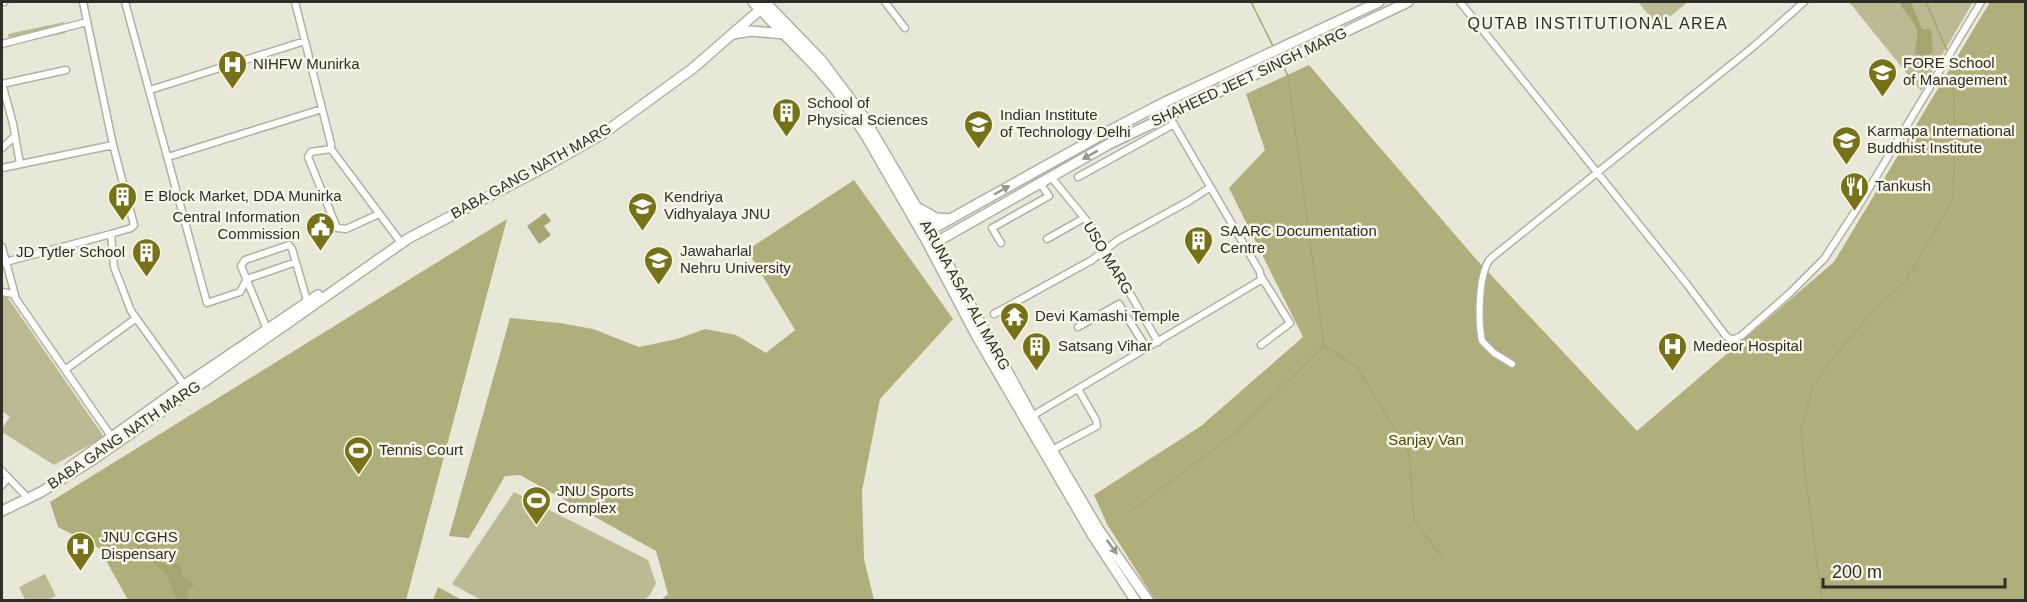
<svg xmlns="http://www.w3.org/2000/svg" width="2027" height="602" font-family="Arial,sans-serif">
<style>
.green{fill:#bbba93}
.forest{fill:#b0ae7a}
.water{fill:#a6a470}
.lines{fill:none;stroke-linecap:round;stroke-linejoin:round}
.stream{stroke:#a6a470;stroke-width:1.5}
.street-casing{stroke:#b1b1a2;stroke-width:9}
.secondary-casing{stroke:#b1b1a2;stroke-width:12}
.street{stroke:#fff;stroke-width:6}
.secondary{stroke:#fff;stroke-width:9}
.oneway{fill:#969694}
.labels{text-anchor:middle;stroke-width:5;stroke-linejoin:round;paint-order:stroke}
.poi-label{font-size:15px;fill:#2e2e29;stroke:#f6f5e6;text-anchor:start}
.street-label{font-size:15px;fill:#2e2e29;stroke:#f6f5e6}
.park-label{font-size:15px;fill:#4b4705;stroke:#f6f5e6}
.neighbourhood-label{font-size:16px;letter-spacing:1.5px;fill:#2e2e29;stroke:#f6f5e6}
</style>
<rect width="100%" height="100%" fill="#e8e8d9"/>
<path class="green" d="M1638 2H1688L1658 26Z
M1849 2H1973L1921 91Z
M64 22 66 33 10 45 8 34Z
M2 295H6L104 437 54 465 2 432V428L10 417 2 411Z
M514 492 648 560 656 583 650 595 644 600H481L452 584Z
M45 574 56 596 48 600H25L19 587Z"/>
<path class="forest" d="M1990 2H2025V600H1155L1107 524 1094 495 1201 426 1303 337 1229 188 1265 150 1246 94 1309 65 1475 258 1637 431 1834 262Z
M854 180 953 319 880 399 862 491 864 559 874 600H661L668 594 656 551 520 475 505 476 469 538 449 536 510 318 560 323 593 329 639 347 677 339 705 329 736 335 766 353 795 330 747 250Z
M507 219 406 600H128L99 548 58 527 50 502Z
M438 587 462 600H433Z"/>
<path class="water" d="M1899 2H1911L1922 29H1931L1933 51 1922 65C1908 50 1921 41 1916 27 1912 18 1903 11 1899 2Z
M545 213 551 221 544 226 551 235 539 244 527 226Z
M142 543C145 544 149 545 152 548 164 558 156 570 179 563L184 578 195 585 187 590 189 600H181L175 596 167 575 136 547Z"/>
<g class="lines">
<path class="stream" d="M1251 2 1273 46
M1926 2 1948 53
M1325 346 1357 367 1409 453 1414 520 1444 560
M1133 510 1234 434 1324 346 1288 76 1283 66
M1822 600 1806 482 1801 429 1813 387 1831 360 1867 318 1906 280 1953 199 1955 140 1953 65 1950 57"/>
<defs>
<path id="street" d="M2 2H4
M125 2 207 303 240 292 247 279 296 262
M295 2 331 144V149L399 240
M885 2 905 28
M1460 2 1686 283 1726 336 1732 340 1741 336 1791 292 1824 259 1856 210 1981 2
M2 44 87 22
M2 83 13 124 20 164
M2 84 66 70
M150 90 305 41
M2 148 15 136
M331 149 311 152 308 157 337 228 346 229 379 214
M168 157 322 109
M2 168 113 145
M1051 177 1091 226 1158 342
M1078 177 1174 124
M111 234 114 267 131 311 185 386
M1047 239 1084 218
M1001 243 992 228 1049 196 1040 183
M2 247 16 299 113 439
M2 263 111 234 131 228 134 225 113 145 83 2
M2 292 13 294
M994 314 1092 260 1118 240 1189 201 1209 188
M1078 327 1119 304 1147 349
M267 329 241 266 245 260 289 245 292 249 308 304
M1261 345 1290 323 1262 278
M1512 364 1494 353 1482 341C1478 321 1478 275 1490 259L1753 47 1804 2
M66 369 135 319
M1032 416 1261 280 1260 272 1162 104
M1052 450 1097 426 1096 420 1078 389
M2 471 24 494
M2 485 8 478"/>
<path id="secondary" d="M753 2 818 69 836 90 866 136 926 240 976 335 1093 536 1135 600
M765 2 822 61 863 116 916 206 1032 416 1099 530 1148 600
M733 34 751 31 785 34
M920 209 936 218 951 219
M925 233 1103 134 1165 102 1379 2
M931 245 1109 144 1408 2
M70 467 186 384 318 295
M2 511 41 492 91 461 409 238 539 170 604 133 692 69 761 9 765 2"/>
</defs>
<use href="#street" class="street-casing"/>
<use href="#secondary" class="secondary-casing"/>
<use href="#street" class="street"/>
<use href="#secondary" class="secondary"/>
</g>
<defs><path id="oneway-solid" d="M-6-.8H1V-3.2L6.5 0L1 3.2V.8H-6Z" transform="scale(1.5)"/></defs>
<g class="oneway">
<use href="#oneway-solid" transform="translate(1090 155) rotate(151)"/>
<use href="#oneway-solid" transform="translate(1002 190) rotate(-30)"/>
<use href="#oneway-solid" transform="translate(1112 547) rotate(54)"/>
</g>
<defs>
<symbol id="hospital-pin" viewBox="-11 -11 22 30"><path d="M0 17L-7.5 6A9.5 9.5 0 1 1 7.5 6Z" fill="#777215" stroke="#f6f5e6"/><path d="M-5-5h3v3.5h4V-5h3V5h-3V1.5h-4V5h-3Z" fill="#fff"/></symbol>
<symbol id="school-pin" viewBox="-11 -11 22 30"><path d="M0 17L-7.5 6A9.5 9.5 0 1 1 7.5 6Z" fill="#777215" stroke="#f6f5e6"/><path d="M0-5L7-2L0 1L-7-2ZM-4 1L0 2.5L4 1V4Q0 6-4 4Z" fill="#fff"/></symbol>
<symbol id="building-pin" viewBox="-11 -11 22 30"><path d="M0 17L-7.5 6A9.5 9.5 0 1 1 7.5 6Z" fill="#777215" stroke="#f6f5e6"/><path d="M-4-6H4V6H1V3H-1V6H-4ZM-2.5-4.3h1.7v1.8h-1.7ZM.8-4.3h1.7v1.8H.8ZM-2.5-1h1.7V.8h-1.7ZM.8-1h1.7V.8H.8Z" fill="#fff"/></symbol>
<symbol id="university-pin" viewBox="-11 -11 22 30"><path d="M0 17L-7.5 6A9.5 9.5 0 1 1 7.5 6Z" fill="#777215" stroke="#f6f5e6"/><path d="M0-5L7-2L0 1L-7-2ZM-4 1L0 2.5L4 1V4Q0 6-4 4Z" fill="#fff"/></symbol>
<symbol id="restaurant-pin" viewBox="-11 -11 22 30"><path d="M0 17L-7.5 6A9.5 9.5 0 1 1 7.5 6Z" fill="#777215" stroke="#f6f5e6"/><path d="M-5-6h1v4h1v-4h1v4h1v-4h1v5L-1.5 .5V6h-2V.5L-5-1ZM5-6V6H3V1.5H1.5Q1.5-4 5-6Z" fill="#fff"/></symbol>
<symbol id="civic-pin" viewBox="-11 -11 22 30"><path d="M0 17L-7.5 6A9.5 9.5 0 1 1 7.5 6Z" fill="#777215" stroke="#f6f5e6"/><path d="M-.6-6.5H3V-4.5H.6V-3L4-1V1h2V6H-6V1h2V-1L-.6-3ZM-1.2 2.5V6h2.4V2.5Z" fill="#fff"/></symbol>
<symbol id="temple-pin" viewBox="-11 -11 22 30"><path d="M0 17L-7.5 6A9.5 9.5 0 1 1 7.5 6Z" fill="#777215" stroke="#f6f5e6"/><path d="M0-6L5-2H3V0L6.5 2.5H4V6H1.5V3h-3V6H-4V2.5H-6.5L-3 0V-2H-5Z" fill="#fff"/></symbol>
<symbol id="stadium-pin" viewBox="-11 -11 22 30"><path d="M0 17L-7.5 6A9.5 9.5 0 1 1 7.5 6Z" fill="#777215" stroke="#f6f5e6"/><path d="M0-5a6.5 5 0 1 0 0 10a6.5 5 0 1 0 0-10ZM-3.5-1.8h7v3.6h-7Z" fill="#fff"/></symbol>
</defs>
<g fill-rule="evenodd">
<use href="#hospital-pin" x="216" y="48" width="33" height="45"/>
<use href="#school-pin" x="1866" y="56" width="33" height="45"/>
<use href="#building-pin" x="770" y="96" width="33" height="45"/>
<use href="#university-pin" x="962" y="108" width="33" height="45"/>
<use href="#university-pin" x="1830" y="124" width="33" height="45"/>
<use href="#restaurant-pin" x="1838" y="170" width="33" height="45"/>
<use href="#building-pin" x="106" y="180" width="33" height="45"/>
<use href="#school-pin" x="626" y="190" width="33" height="45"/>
<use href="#civic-pin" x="304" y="210" width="33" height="45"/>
<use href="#building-pin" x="1182" y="224" width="33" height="45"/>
<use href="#building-pin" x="130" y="236" width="33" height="45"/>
<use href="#university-pin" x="642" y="244" width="33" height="45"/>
<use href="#temple-pin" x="998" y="300" width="33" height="45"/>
<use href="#building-pin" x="1020" y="330" width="33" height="45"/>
<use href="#hospital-pin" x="1656" y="330" width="33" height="45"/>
<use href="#stadium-pin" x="342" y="434" width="33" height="45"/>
<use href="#stadium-pin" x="520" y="484" width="33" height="45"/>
<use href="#hospital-pin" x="64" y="530" width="33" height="45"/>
</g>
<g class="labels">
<g class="poi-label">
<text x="1903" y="68">FORE School<tspan x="1903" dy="17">of Management</tspan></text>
<text x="253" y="69">NIHFW Munirka</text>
<text x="807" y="108">School of<tspan x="807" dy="17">Physical Sciences</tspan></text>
<text x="1000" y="120">Indian Institute<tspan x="1000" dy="17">of Technology Delhi</tspan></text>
<text x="1867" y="136">Karmapa International<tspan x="1867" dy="17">Buddhist Institute</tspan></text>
<text x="1875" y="191">Tankush</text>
<text x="144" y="201">E Block Market, DDA Munirka</text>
<text x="664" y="202">Kendriya<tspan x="664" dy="17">Vidhyalaya JNU</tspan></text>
<text x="300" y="222" text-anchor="end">Central Information<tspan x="300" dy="17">Commission</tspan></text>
<text x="1220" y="236">SAARC Documentation<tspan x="1220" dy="17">Centre</tspan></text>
<text x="680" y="256">Jawaharlal<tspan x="680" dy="17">Nehru University</tspan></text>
<text x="125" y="257" text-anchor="end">JD Tytler School</text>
<text x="1035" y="321">Devi Kamashi Temple</text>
<text x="1058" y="351">Satsang Vihar</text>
<text x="1693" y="351">Medeor Hospital</text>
<text x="379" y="455">Tennis Court</text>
<text x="557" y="496">JNU Sports<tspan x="557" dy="17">Complex</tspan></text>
<text x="101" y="542">JNU CGHS<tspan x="101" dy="17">Dispensary</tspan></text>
</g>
<g class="street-label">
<text transform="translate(1249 77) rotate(-25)" y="5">SHAHEED JEET SINGH MARG</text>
<text transform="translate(531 171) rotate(-29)" y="5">BABA GANG NATH MARG</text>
<text transform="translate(1108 258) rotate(59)" y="5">USO MARG</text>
<text transform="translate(965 295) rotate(61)" y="5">ARUNA ASAF ALI MARG</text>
<text transform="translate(124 435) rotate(-34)" y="5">BABA GANG NATH MARG</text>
</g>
<g class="park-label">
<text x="1426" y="445">Sanjay Van</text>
</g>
<g class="neighbourhood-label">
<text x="1598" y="29">QUTAB INSTITUTIONAL AREA</text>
</g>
</g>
<rect width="2027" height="602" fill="none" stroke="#2e2e29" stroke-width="6"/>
<path d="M1823 578v9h182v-9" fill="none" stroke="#2e2e29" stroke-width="3"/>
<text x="1832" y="578" font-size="18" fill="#2e2e29" stroke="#f6f5e6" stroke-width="4.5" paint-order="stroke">200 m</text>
</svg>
